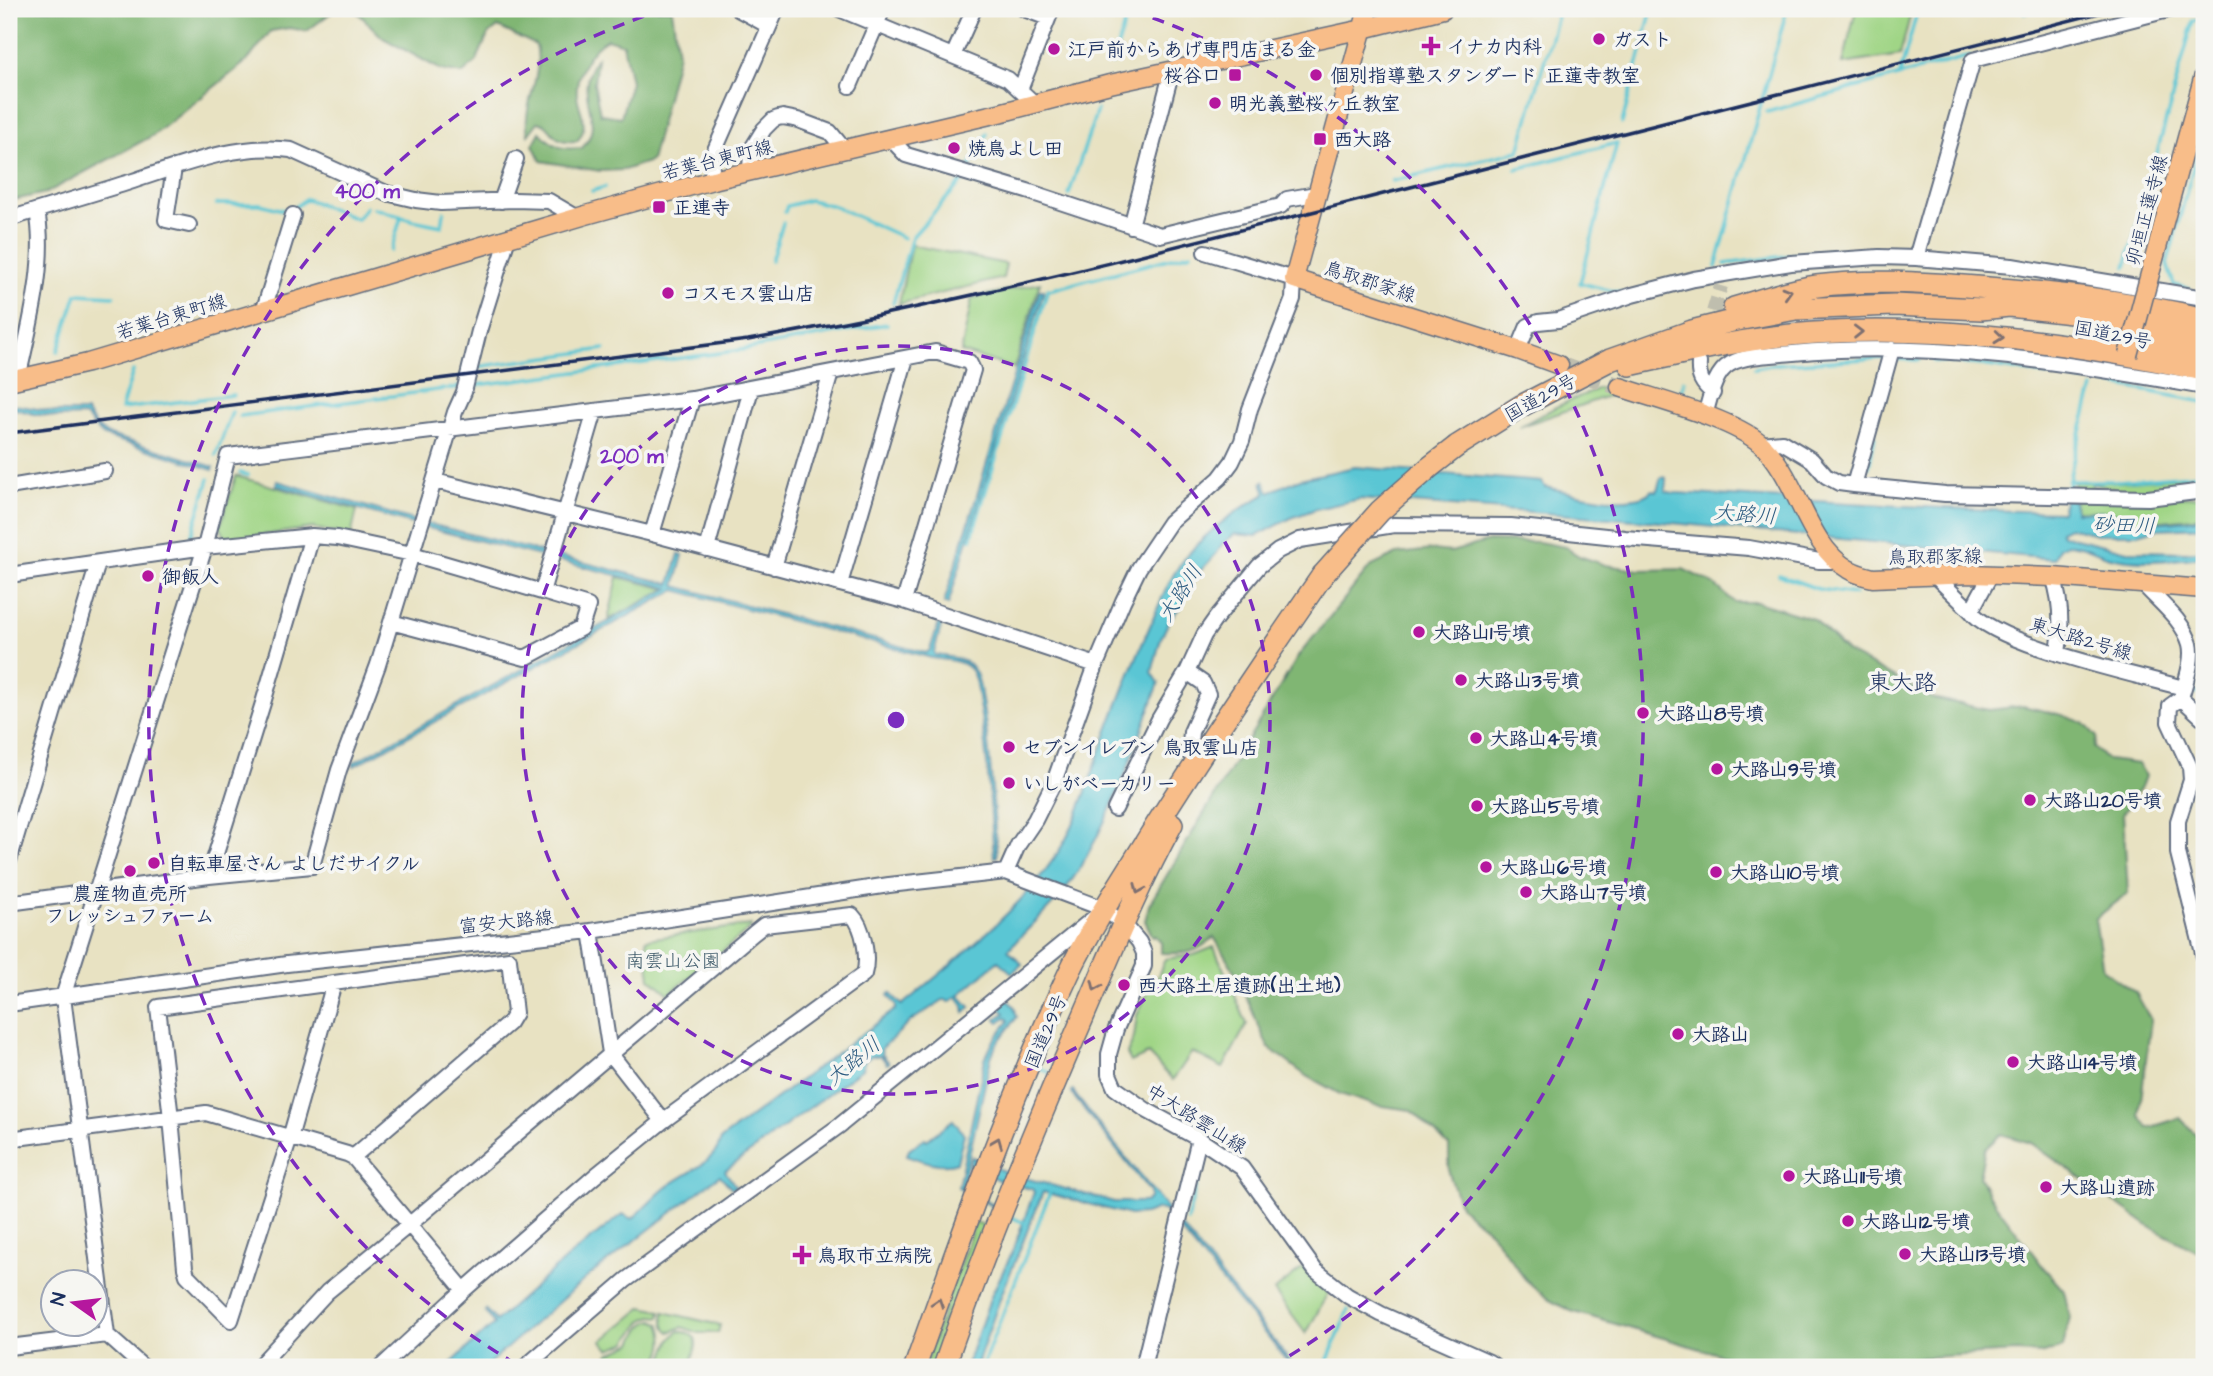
<svg xmlns="http://www.w3.org/2000/svg" width="2213" height="1376" font-family="'Architects Daughter','Klee One',sans-serif">
<style>
.green{fill:#a0d586;stroke:#5e8272;stroke-width:2}
.forest{fill:#80b673;stroke:#4e7268;stroke-width:2}
.water{fill:#5ac6d4;stroke:#3a7a99;stroke-width:2}
.lines{fill:none;stroke-linecap:round;stroke-linejoin:round}
.stream{stroke:#5ac6d4;stroke-width:3.5}
.minor-tunnel{stroke:#bfbeae;stroke-width:14;stroke-dasharray:14 7;stroke-linecap:butt}
.major-tunnel{stroke:#bfbeae;stroke-width:18;stroke-dasharray:18 9;stroke-linecap:butt}
.minor-casing{stroke:#636e81;stroke-width:18}
.major-casing{stroke:#636e81;stroke-width:21}
.highway-casing{stroke:#636e81;stroke-width:24}
.minor{stroke:#fff;stroke-width:14}
.major{stroke:#f8bd89;stroke-width:18}
.highway{stroke:#f8bd89;stroke-width:21}
.rail{stroke:#1b2f5e;stroke-width:3.5}
.major-bridge-casing{stroke:#636e81;stroke-width:21;stroke-linecap:butt}
.highway-bridge-casing{stroke:#636e81;stroke-width:24;stroke-linecap:butt}
.major-bridge{stroke:#f8bd89;stroke-width:18}
.highway-bridge{stroke:#f8bd89;stroke-width:21}
.oneway{stroke:#7e6f71}
.ring{fill:none;stroke:#7b2cbf;stroke-width:3.5;stroke-dasharray:12 9}
.poi-dot{fill:#b5179e;stroke:#f6f6f2;stroke-width:2.5}
.labels{text-anchor:middle;stroke-width:7;stroke-linejoin:round;paint-order:stroke}
.poi-label{font-size:19px;font-weight:bold;fill:#1b2f5e;stroke:#f6f6f2;text-anchor:start}
.street-label{font-size:19px;fill:#1b2f5e;stroke:#f6f6f2}
.park-label{font-size:19px;fill:#3c5868;stroke:#f6f6f2}
.water-label{font-size:21px;font-style:italic;fill:#2e5c81;stroke:#f6f6f2}
.quarter-label{font-size:23px;fill:#1b2f5e;stroke:#f6f6f2}
.centre{fill:#7b2cbf;stroke:#f6f6f2;stroke-width:3.5}
.ring-label{font-size:21px;text-anchor:middle;font-weight:bold;fill:#7b2cbf;stroke:#f6f6f2;stroke-width:7;stroke-linejoin:round;paint-order:stroke}
</style>
<rect width="100%" height="100%" fill="#f6f6f2"/>
<filter id="ink" filterUnits="userSpaceOnUse"><feTurbulence type="fractalNoise" baseFrequency=".0143" numOctaves="2"/><feDisplacementMap in="SourceGraphic" scale="14" xChannelSelector="R" yChannelSelector="G"/><feConvolveMatrix kernelMatrix="1 2 1 2 8 2 1 2 1" color-interpolation-filters="sRGB"/></filter>
<filter id="wash" filterUnits="userSpaceOnUse"><feTurbulence type="fractalNoise" baseFrequency=".00686" numOctaves="4" result="noise"/><feDisplacementMap in="SourceGraphic" scale="28" xChannelSelector="R" yChannelSelector="G"/><feGaussianBlur stdDeviation="1.57" result="paint"/><feColorMatrix in="noise" values="0 0 0 0 0 0 0 0 0 0 0 0 0 0 0 0 0 1.4 0 .05"/><feComposite in="paint" operator="in"/></filter>
<g filter="url(#wash)">
<rect width="100%" height="100%" fill="#e8e2c2"/>
<path class="green" d="M1856 9H1912L1900 55 1843 64Z
M911 245 1006 264 1003 278 899 304Z
M1040 283 1014 368 961 352 972 298Z
M1599 388 1614 394 1519 427 1556 407Z
M2204 475V487L2129 492 2092 483 2091 487 2116 495 2068 493V487H2074V482H2120Z
M236 476 357 510 351 536 313 528 227 540 220 527Z
M2204 496V517L2128 524 2121 522 2114 512 2076 511 2074 500Z
M618 577 667 589 608 620Z
M751 925V928L669 994 650 978 646 939Z
M1214 947 1247 1024 1223 1068 1192 1052 1173 1080 1148 1054 1131 1062 1127 1054 1134 1037 1137 1015 1149 989 1154 986 1165 959 1194 955Z
M975 1222 987 1226 936 1367H924Z
M1304 1267 1328 1293 1306 1334 1274 1291Z
M643 1307 661 1311 660 1317 652 1316 643 1320 626 1343 609 1349 602 1341Z
M664 1312 720 1325 718 1333H699L682 1327 670 1332C664 1328 663 1318 664 1312Z
M653 1320 660 1323C665 1336 665 1349 657 1360L660 1367C642 1367 619 1371 604 1363L609 1354 633 1343C637 1334 642 1323 653 1320Z
M679 1331 688 1333 695 1338C699 1350 690 1355 691 1367H664L661 1362C668 1351 667 1339 679 1331Z"/>
<path class="forest" d="M9 9H336L307 31 289 28 271 31 248 60 154 135 46 193 9 201Z
M354 9H672L678 54 651 161 624 170 600 171 541 161 533 145 540 132C553 147 562 150 582 148 609 119 569 95 597 58L594 83 600 114 621 117 631 82 623 44 607 39C589 49 575 74 577 95 579 112 591 125 577 141 549 144 554 125 538 122L528 135C521 105 544 78 536 45L498 27 488 35 476 62 462 74 441 70 383 38Z
M1489 541 1539 542 1565 547 1579 556 1605 565 1639 570 1683 569 1714 584 1734 602H1757L1813 619 1848 653 1932 698 1989 710 2023 706 2062 715 2084 723 2097 737 2094 748 2108 760 2139 764 2145 776 2141 787 2123 813 2128 893 2095 919 2103 970 2136 993 2151 1020 2139 1115 2148 1128 2180 1118 2204 1143V1255L2150 1227 2031 1143 2001 1134 1985 1149 1979 1177 1995 1203 2044 1268 2064 1291 2070 1317 2063 1347 2041 1354 2017 1352 1929 1357 1824 1367H1772L1728 1357 1571 1311 1549 1300 1525 1279 1490 1231 1461 1208 1449 1173V1146L1411 1110 1375 1105 1340 1094 1305 1075 1268 1047 1236 974 1214 937C1196 954 1185 954 1161 953V943L1156 936 1153 937 1145 921 1149 905 1299 655 1370 567 1397 554 1432 550 1451 552Z"/>
<path class="water" d="M1040 290H1044L948 605 944 603Z
M9 404 54 412H86L97 427 106 434 214 467 213 470 104 436C95 430 91 420 84 416L57 417 34 414 9 407Z
M1355 467 1542 482 1545 487C1569 492 1634 510 1652 490L1657 491 1661 477 1666 478 1665 491 1673 493C1802 499 1932 510 2062 512L2065 499 2073 500 2076 512H2113L2117 520 2126 525 2204 519V527L2156 529 2138 534H2097L2069 527 2060 531 2062 535 2128 551 2186 552 2204 550V557C2174 560 2141 564 2111 557 2095 554 2076 538 2059 548L2054 559 1661 522 1360 499 1316 509 1291 518 1257 536 1235 534 1222 544 1217 553 1201 570 1187 591 1179 609 1171 617 1161 638 1152 672 1159 683C1136 745 1112 818 1076 874 1058 903 1030 925 1008 950L1022 964 1012 973 998 961 959 995 970 1007 965 1013 964 1006 957 997 949 1002 946 1000H943L911 1021 881 1049 882 1054 889 1063 887 1064 881 1056H871L865 1060 862 1069 725 1171 736 1187 732 1189 720 1175 585 1279 485 1367H447L494 1324 485 1312 486 1310 496 1321 567 1258 623 1214 632 1219C643 1210 653 1198 664 1189 682 1174 716 1164 721 1139L896 1009V1005L888 995 890 993 902 1005C957 960 1032 901 1066 839 1083 806 1093 769 1106 735 1120 698 1134 662 1150 626 1158 607 1166 586 1177 569 1200 536 1232 512 1266 494L1262 482 1264 481 1269 492 1300 479Z
M277 481 413 520 670 584 679 554 683 555 675 586 926 653 930 650 939 622 942 623 934 652 935 655C949 657 965 657 974 670 980 678 980 690 982 701 991 752 993 805 997 857H994C990 806 988 754 979 704 977 694 977 681 972 672 964 659 945 660 932 658L675 590 354 766 353 763 669 588 412 524 276 485Z
M1004 997 1014 1006 1017 1017 996 1045 991 1057 962 1187 1000 1208 999 1210 958 1187 985 1059 993 1042 1009 1021 1006 1017 999 1022 996 1019 1005 1013 996 1004Z
M1073 1090 1076 1096 1295 1367H1292L1164 1210 1158 1209 1145 1214 1130 1215 1043 1192 1001 1296 976 1367H966L991 1296 1012 1253 1034 1192 1032 1189 1002 1182 970 1165 972 1157 1010 1174 1114 1202H1145L1150 1198V1192L1075 1098 1071 1091Z
M953 1120 964 1134 957 1162C942 1168 922 1161 907 1155L909 1150 925 1138 927 1140Z"/>
<g class="lines">
<path class="stream" d="M2025 13 2026 9
M1112 64 1129 9
M1900 74 1918 9
M1767 112 1970 56
M1622 123 1652 9
M686 164 691 163
M969 168 987 134
M1516 169 1617 143 1580 283 1621 293
M1392 181 1519 151 1559 9
M592 191 605 187
M1069 194 1097 110
M216 204H260L291 212
M374 208 412 220 442 226 444 212
M291 210 306 199 357 219 366 207
M785 212 787 206 810 200 834 206 904 238
M391 251 401 217
M771 261 783 223
M1725 264 1809 253 1912 250
M1716 267 1787 9
M2126 267 2193 21 2204 17
M2095 273 2110 275
M2189 289 2174 285 2167 264 2204 128
M1049 290 1191 253
M893 303 912 237 964 179
M58 351 77 294 114 296
M1894 361 1895 359 1919 360
M1934 361 1983 365 2085 381
M476 367 605 349
M1754 368 1776 364 1884 358
M133 371 121 409 233 395
M2105 383 2204 402
M470 386 735 351 887 324
M1681 392 1684 381
M240 416 460 387
M216 455 232 412
M1869 467 1875 436
M240 473 248 475
M2068 481H2118L2204 474
M2067 491 2074 456 2093 388
M971 539 1048 289
M189 543 209 479
M1779 575 1818 589 1854 594
M2190 690 2204 697
M1038 1067 1048 1072
M1006 1215 1025 1223
M1187 1221 1200 1170
M982 1367 1051 1190
M1325 1367 1348 1310"/>
</g>
</g>
<g filter="url(#ink)">
<g class="lines">
<path class="minor-tunnel" d="M1707 332 1721 286"/>
<path class="major-tunnel" d="M1559 365 1620 387"/>
<defs>
<path id="minor" d="M738 9 769 26
M839 9 1008 79 1035 104
M1024 9 1048 18
M953 56 974 9
M850 86 883 9
M1020 90 1052 9
M890 138 906 155 1027 191 1160 235 1281 206 1287 199 1316 194
M174 168 166 220 189 225
M750 171 751 150 764 129 773 120 778 118 783 117 798 120 830 132 844 149
M713 180 711 159 777 9
M501 201 516 159
M9 219C50 206 92 194 133 181 182 165 239 142 291 150L386 193 416 200 441 203 514 200 549 201 578 218
M1131 226 1172 70
M1916 258 1973 60 2172 9
M264 309 293 215
M1518 350 1528 326 1538 322 1558 320 1632 295 1694 279 1791 263 1879 257 1916 258 2012 266 2204 298
M1699 363C1698 377 1702 384 1713 393
M18 379C29 327 47 263 37 211
M1705 415C1710 399 1714 373 1730 364 1745 355 1775 355 1793 353 1931 340 2068 363 2204 387
M1760 444 1782 442 1812 460 1826 476 1839 483 1854 485 1945 494 2148 498 2204 491
M435 481 652 534 904 601 1096 665
M1854 485 1892 349
M9 487 105 471
M652 534 692 399
M707 549 751 389
M774 567 831 373
M9 575 205 547 312 536 337 538 412 554 542 592 595 411
M1990 576 1971 611C1995 645 2139 675 2183 688
M1936 577 1971 611
M2053 577C2062 602 2062 627 2058 654
M840 584 906 358
M2143 584C2159 602 2183 620 2190 644 2194 660 2185 683 2181 698L2204 719
M391 622 525 658 581 628 588 606 542 592
M1187 672 1203 683 1208 694 1191 732 1189 753
M2181 698 2170 706 2169 722 2190 767 2191 780 2178 821V853L2204 957
M1115 809 1159 719 1188 670 1204 635 1216 618 1259 566 1278 551 1300 540 1394 525 1511 526 1625 538 1749 548 1819 561H1836
M9 861 98 563
M1006 872 1018 845 1035 820 1054 782 1096 665 1123 601 1139 568 1170 522 1220 478 1232 462 1242 441 1250 409 1293 299 1294 279 1205 252
M209 876 263 703 312 536
M9 903 209 876 312 866 339 770 378 665 455 412 464 392 479 331 508 238
M591 931 610 1053 663 1121
M334 983 290 1138 231 1320 187 1275 185 1268 171 1118 158 1007 509 959 515 1013 509 1023 353 1157
M9 1004 287 964 591 931 889 885 1006 872 1104 909 1124 924 1139 942 1144 953V966L1116 1029 1109 1054V1074L1115 1088 1146 1110 1199 1139 1242 1168 1315 1270 1348 1296 1381 1314 1489 1362 1496 1367
M9 1139 206 1113 347 1154 353 1157 464 1290
M9 1347 107 1335
M143 1367 107 1335 63 997 205 547 228 456 692 399 935 352 969 362 973 370 904 601
M258 1367 327 1292 410 1224 754 933 764 925 852 915C864 927 869 958 864 974L663 1121 595 1176 464 1290 381 1367
M525 1367 626 1280 839 1126 1095 917
M1143 1367 1199 1139"/>
<path id="major" d="M1368 9 1294 279 1518 350 1559 365
M9 381 88 363 586 215 713 180 1003 112 1110 84 1363 29 1443 9
M1620 387C1658 400 1730 418 1760 443 1798 476 1806 545 1848 569 1856 574 1864 576 1873 578L1972 574 2053 577 2204 589"/>
<path id="highway" d="M1734 308C1761 300 1788 290 1817 286 1870 279 1923 283 1977 287 2053 293 2130 301 2204 319
M2093 329 2204 353
M1630 365C1691 351 1751 337 1814 333 1945 325 2076 343 2204 370
M1457 446 1521 406 1610 360 1692 331 1732 321 1796 309 1894 305 1981 309 2009 306 2098 316 2204 333
M915 1367C962 1234 1009 1101 1069 973 1091 927 1120 884 1147 840 1202 751 1262 663 1322 576
M944 1367C984 1250 1032 1135 1081 1022 1110 955 1137 888 1172 824"/>
</defs>
<use href="#minor" class="minor-casing"/>
<use href="#major" class="major-casing"/>
<use href="#highway" class="highway-casing"/>
<use href="#minor" class="minor"/>
<use href="#major" class="major"/>
<use href="#highway" class="highway"/>
<path class="rail" d="M9 433 748 340C870 319 990 292 1110 263L2115 9"/>
<defs>
<path id="major-bridge" d="M2128 355 2204 75"/>
<path id="highway-bridge" d="M1322 576 1380 511 1430 467 1457 446"/>
</defs>
<use href="#major-bridge" class="major-bridge-casing"/>
<use href="#highway-bridge" class="highway-bridge-casing"/>
<use href="#major-bridge" class="major-bridge"/>
<use href="#highway-bridge" class="highway-bridge"/>
</g>
<defs><path id="oneway-chevron" d="M-2-3.5L2.5 0L-2 3.5" fill="none" stroke-width="1.6" stroke-linecap="round" stroke-linejoin="round" transform="scale(1.75)"/></defs>
<g class="oneway">
<use href="#oneway-chevron" transform="translate(1787 292) rotate(-16)"/>
<use href="#oneway-chevron" transform="translate(1858 332) rotate(-1)"/>
<use href="#oneway-chevron" transform="translate(1999 337) rotate(6)"/>
<use href="#oneway-chevron" transform="translate(1139 889) rotate(114)"/>
<use href="#oneway-chevron" transform="translate(1096 986) rotate(114)"/>
<use href="#oneway-chevron" transform="translate(997 1142) rotate(-68)"/>
<use href="#oneway-chevron" transform="translate(938 1303) rotate(-71)"/>
</g>
</g>
<g class="ring">
<circle cx="896" cy="720" r="374"/>
<path d="M516 1364A748 748 0 0 1 659 11M1133 11A748 748 0 0 1 1276 1364"/>
</g>
<g class="poi-dot">
<circle cx="1599" cy="39" r="7"/>
<path d="M1427.5 35.5h7v7h7v7h-7v7h-7v-7h-7v-7h7z"/>
<circle cx="1054" cy="49" r="7"/>
<rect x="1228" y="68" width="14" height="14" rx="3.5"/>
<circle cx="1316" cy="75" r="7"/>
<circle cx="1215" cy="103" r="7"/>
<rect x="1313" y="132" width="14" height="14" rx="3.5"/>
<circle cx="954" cy="148" r="7"/>
<rect x="652" y="200" width="14" height="14" rx="3.5"/>
<circle cx="668" cy="293" r="7"/>
<circle cx="148" cy="576" r="7"/>
<circle cx="1419" cy="632" r="7"/>
<circle cx="1461" cy="680" r="7"/>
<circle cx="1643" cy="713" r="7"/>
<circle cx="1476" cy="738" r="7"/>
<circle cx="1009" cy="747" r="7"/>
<circle cx="1717" cy="769" r="7"/>
<circle cx="1009" cy="783" r="7"/>
<circle cx="2030" cy="800" r="7"/>
<circle cx="1477" cy="806" r="7"/>
<circle cx="154" cy="863" r="7"/>
<circle cx="1486" cy="867" r="7"/>
<circle cx="130" cy="871" r="7"/>
<circle cx="1716" cy="872" r="7"/>
<circle cx="1526" cy="892" r="7"/>
<circle cx="1124" cy="985" r="7"/>
<circle cx="1678" cy="1034" r="7"/>
<circle cx="2013" cy="1062" r="7"/>
<circle cx="1789" cy="1176" r="7"/>
<circle cx="2046" cy="1187" r="7"/>
<circle cx="1848" cy="1221" r="7"/>
<circle cx="1905" cy="1254" r="7"/>
<path d="M798.5 1244.5h7v7h7v7h-7v7h-7v-7h-7v-7h7z"/>
</g>
<g class="labels">
<g class="poi-label">
<text x="1613" y="46">ガスト</text>
<text x="1447" y="53">イナカ内科</text>
<text x="1068" y="56">江戸前からあげ専門店まる金</text>
<text x="1221" y="82" text-anchor="end">桜谷口</text>
<text x="1330" y="82">個別指導塾スタンダード 正蓮寺教室</text>
<text x="1229" y="110">明光義塾桜ヶ丘教室</text>
<text x="1334" y="146">西大路</text>
<text x="968" y="155">焼鳥よし田</text>
<text x="673" y="214">正連寺</text>
<text x="682" y="300">コスモス雲山店</text>
<text x="162" y="583">御飯人</text>
<text x="1433" y="639">大路山1号墳</text>
<text x="1475" y="687">大路山3号墳</text>
<text x="1657" y="720">大路山8号墳</text>
<text x="1490" y="745">大路山4号墳</text>
<text x="1023" y="754">セブンイレブン 鳥取雲山店</text>
<text x="1731" y="776">大路山9号墳</text>
<text x="1023" y="790">いしがベーカリー</text>
<text x="2044" y="807">大路山20号墳</text>
<text x="1491" y="813">大路山5号墳</text>
<text x="168" y="870">自転車屋さん よしだサイクル</text>
<text x="1500" y="874">大路山6号墳</text>
<text x="1730" y="879">大路山10号墳</text>
<text x="1540" y="899">大路山7号墳</text>
<text x="130" y="900" text-anchor="middle">農産物直売所<tspan x="130" dy="22">フレッシュファーム</tspan></text>
<text x="1138" y="992">西大路土居遺跡(出土地)</text>
<text x="1692" y="1041">大路山</text>
<text x="2027" y="1069">大路山14号墳</text>
<text x="1803" y="1183">大路山11号墳</text>
<text x="2060" y="1194">大路山遺跡</text>
<text x="1862" y="1228">大路山12号墳</text>
<text x="1919" y="1261">大路山13号墳</text>
<text x="818" y="1262">鳥取市立病院</text>
</g>
<g class="street-label">
<text transform="translate(717 159) rotate(-14)" y="7">若葉台東町線</text>
<text transform="translate(2146 210) rotate(-75)" y="7">卯垣正蓮寺線</text>
<text transform="translate(1370 281) rotate(18)" y="7">鳥取郡家線</text>
<text transform="translate(171 316) rotate(-17)" y="7">若葉台東町線</text>
<text transform="translate(2113 334) rotate(11)" y="7">国道29号</text>
<text transform="translate(1540 397) rotate(-29)" y="7">国道29号</text>
<text transform="translate(1935 556) rotate(-1)" y="7">鳥取郡家線</text>
<text transform="translate(2081 638) rotate(17)" y="7">東大路2号線</text>
<text transform="translate(506 921) rotate(-6)" y="7">富安大路線</text>
<text transform="translate(1045 1031) rotate(-67)" y="7">国道29号</text>
<text transform="translate(1197 1118) rotate(32)" y="7">中大路雲山線</text>
</g>
<g class="park-label">
<text x="673" y="967">南雲山公園</text>
</g>
<g class="water-label">
<text transform="translate(1745 514) rotate(4)" y="7">大路川</text>
<text transform="translate(2124 525) rotate(2)" y="7">砂田川</text>
<text transform="translate(1180 593) rotate(-57)" y="7">大路川</text>
<text transform="translate(853 1061) rotate(-39)" y="7">大路川</text>
</g>
<g class="quarter-label">
<text x="1902" y="690">東大路</text>
</g>
</g>
<circle cx="896" cy="720" r="10" class="centre"/>
<g class="ring-label">
<text x="367" y="198">400 m</text>
<text x="632" y="463">200 m</text>
</g>
<rect width="2213" height="1376" fill="none" stroke="#f6f6f2" stroke-width="35"/>
<g transform="translate(74 1303) rotate(284)"><circle r="33" fill="#f6f6f2" stroke="#9ea6b7" stroke-width="2"/>
<path d="M0-5L12 26L0 18L-12 26Z" fill="#b5179e"/>
<text y="-10" font-size="19" font-weight="bold" text-anchor="middle" fill="#1b2f5e">N</text>
</g>
</svg>
